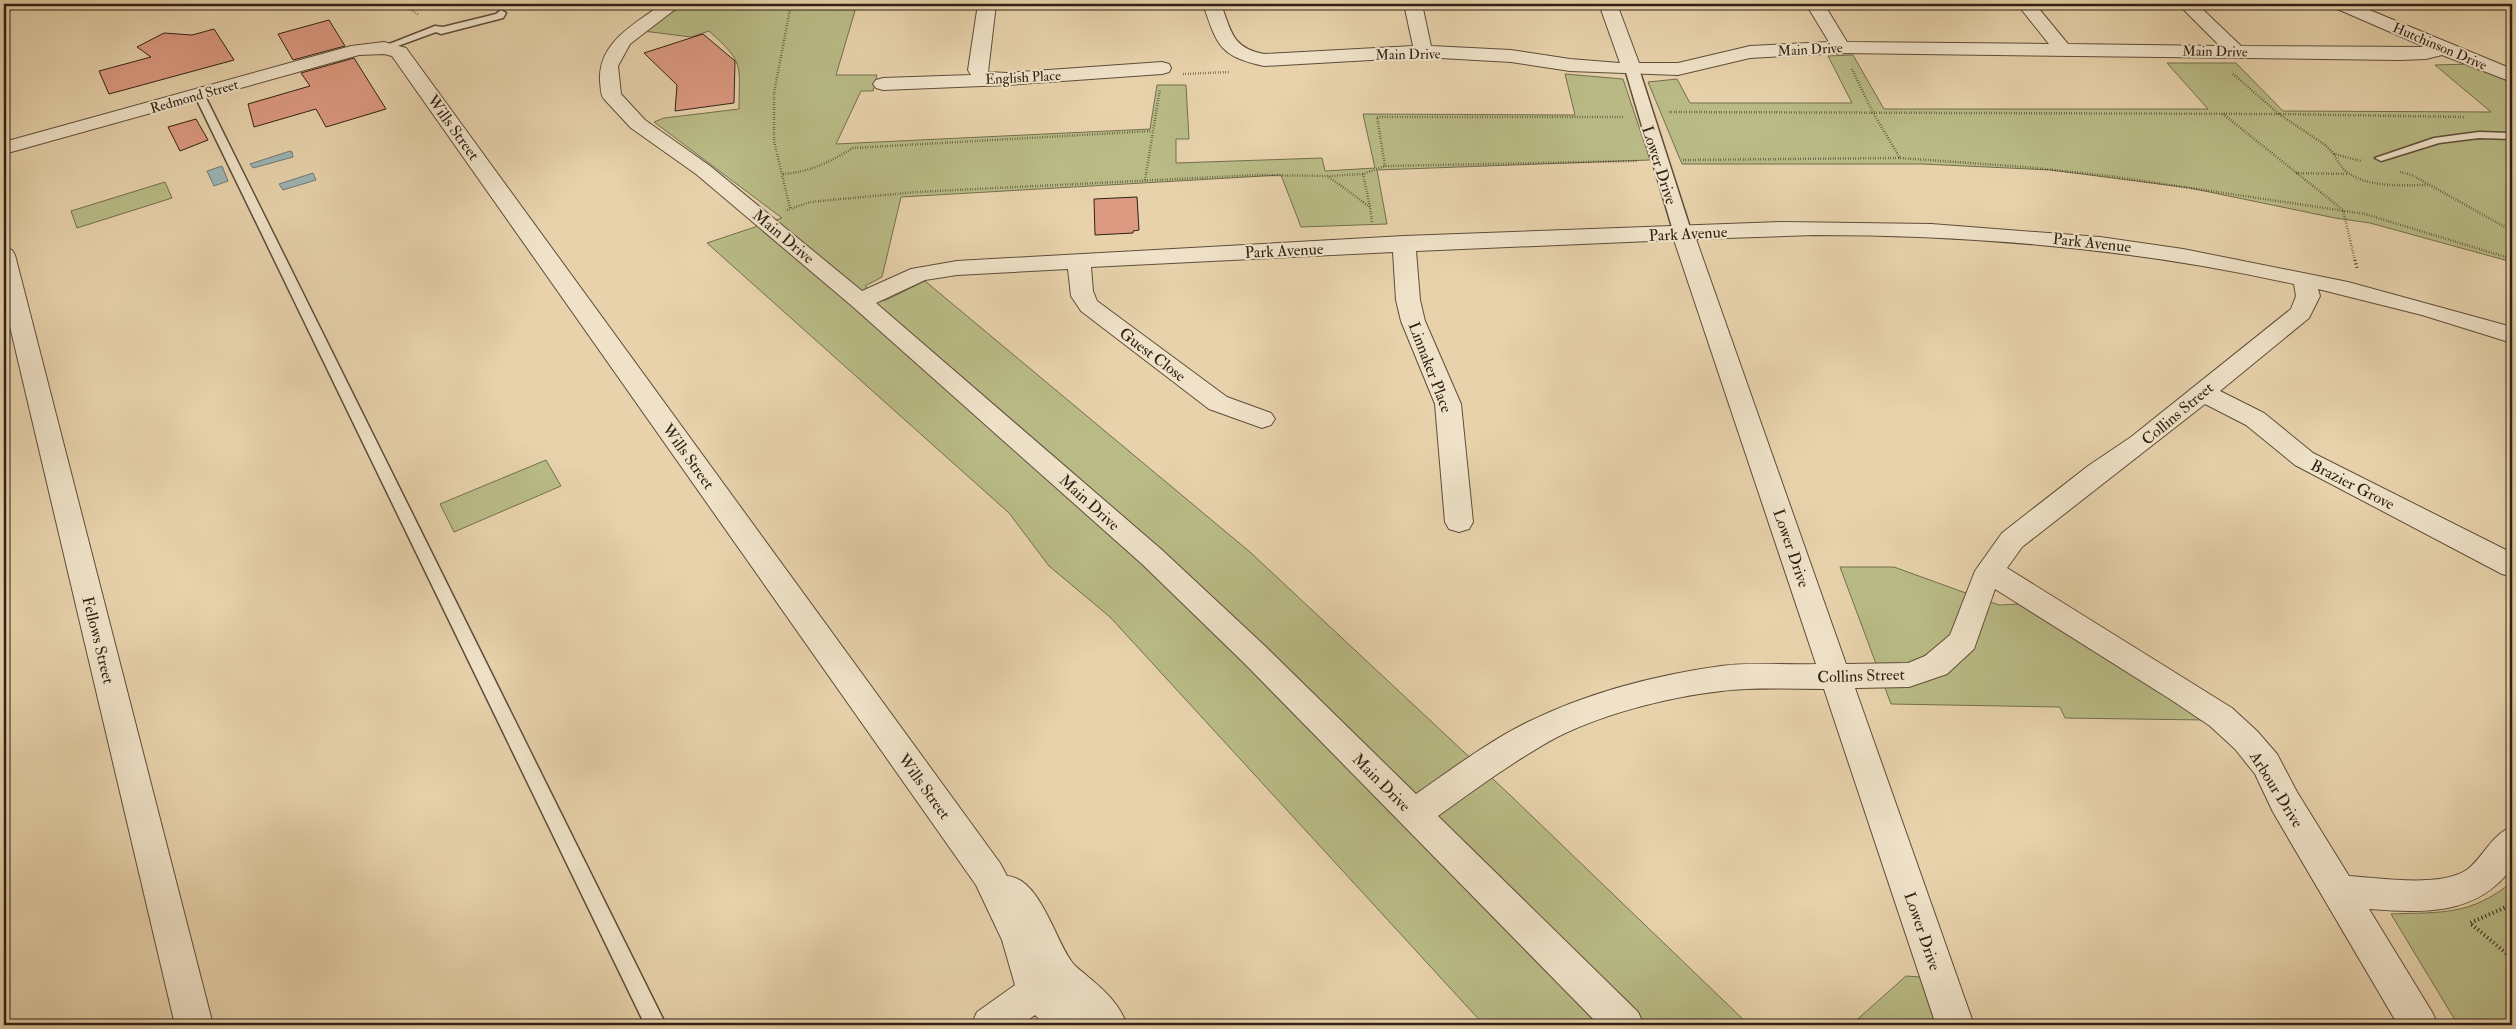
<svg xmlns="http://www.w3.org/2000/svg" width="2516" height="1029" font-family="'IM FELL Double Pica',serif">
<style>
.green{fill:#b9bb86;stroke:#746e4e}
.water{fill:#9cb5b5;stroke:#717a75}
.building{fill:#dd9a82;stroke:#302115}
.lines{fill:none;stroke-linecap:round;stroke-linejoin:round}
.service-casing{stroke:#5e4d3a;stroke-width:3}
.pedestrian-casing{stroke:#5e4d3a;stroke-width:3}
.minor-casing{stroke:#5e4d3a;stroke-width:2}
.path-far2{stroke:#302115;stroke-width:2.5;stroke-dasharray:0.5 2;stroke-linecap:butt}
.path-far1{stroke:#302115;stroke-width:3;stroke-dasharray:1 2.5;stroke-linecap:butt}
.path{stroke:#302115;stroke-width:4;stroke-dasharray:1 3;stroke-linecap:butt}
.service{fill:#efe2c8;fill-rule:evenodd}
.pedestrian{fill:#efe2c8;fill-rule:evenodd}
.minor{fill:#efe2c8;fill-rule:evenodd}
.labels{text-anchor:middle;stroke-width:4;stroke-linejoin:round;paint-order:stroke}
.far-street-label{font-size:14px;fill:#302115;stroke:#efe2c8}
.street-label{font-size:16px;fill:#302115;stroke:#efe2c8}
</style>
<rect width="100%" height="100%" fill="#e7d2ab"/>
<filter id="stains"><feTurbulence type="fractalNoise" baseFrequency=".004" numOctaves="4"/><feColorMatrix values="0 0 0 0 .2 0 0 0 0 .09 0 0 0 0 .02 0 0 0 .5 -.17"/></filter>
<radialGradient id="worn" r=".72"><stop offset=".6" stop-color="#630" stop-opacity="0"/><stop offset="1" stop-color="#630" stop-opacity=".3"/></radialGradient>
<path class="green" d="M685 4H857L836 75H877L873 91H861L836 144 1150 129 1157 85H1186L1189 139H1176V163L1322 158 1325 171 1375 168 1363 114 1575 115 1565 74 1623 79 1650 160 1377 170 1387 224 1301 227 1281 175 901 197 882 277 865 286 884 301 925 281 1250 552 1510 795 1749 1025H1484L1110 617 1049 566 1009 513 707 243 782 218 654 122 664 118 739 109C739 64 745 63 709 31L691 37 643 31Z
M1853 55 1884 109H2208L2167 63H2236L2283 111 2491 112 2435 65 2469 64 2512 81V262L2370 223 2335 218 2190 188 2051 170 1922 164H1682L1648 82 1677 79 1690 103H1852L1828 56Z
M165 182 172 198 77 228 71 211Z
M546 460 561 486 454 532 440 504Z
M1840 567H1894L1999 605 2019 604 2031 609 2204 720 2065 718 2060 707 1891 704Z
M2512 882V1025H2458L2391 914C2442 912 2470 916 2512 882Z
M1906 976 1920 977 1936 1025H1851Z"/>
<path class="water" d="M290 151 292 152 293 157 253 168 250 164Z
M222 166 228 181 214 186 207 171Z
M313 173 316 180 283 190 279 184Z"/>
<path class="building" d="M329 20 345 46 293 60 278 34Z
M214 29 234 60 109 94 99 71 151 57 137 47 164 33 192 35Z
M703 34 735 61 734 103 675 111 677 85 644 53Z
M354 58 386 109 326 127 316 109 254 127 248 104 310 86 301 73Z
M196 119 208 140 180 151 168 127Z
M1137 197 1139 230 1133 231V233L1095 235 1094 199Z"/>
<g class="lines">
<defs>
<path id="service" d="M501 10 506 13 503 18 441 34 436 32 384 51 379 48 435 26 443 27 496 14Z
M199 91 204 94 666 1025H645L194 94Z
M2479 132 2512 133V139L2479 138 2439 143 2381 161 2375 158 2434 138Z"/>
<path id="pedestrian" d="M1632 65 1639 69 1692 234 1689 238H1677L1674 234 1625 69Z"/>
<path id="minor" d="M662 4H682L630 44 618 66 621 94 645 120 710 166 862 291 911 269 957 261 1404 236 1783 222 1931 224 2100 237 2183 249 2348 282 2512 327V343L2422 315 2318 289 2320 296 2309 318 2220 391 2264 413 2313 453 2512 553V577L2502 574 2295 465 2246 425 2205 404 2022 547 2007 568 2232 708 2257 731 2277 754 2297 792 2349 876C2380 878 2442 888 2468 869 2484 856 2492 834 2512 827V868C2476 916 2424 913 2369 909L2432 1012 2438 1025H2398L2273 812 2255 774 2235 749 2210 726 2173 701 1995 589 1974 649 1947 674 1909 687 1855 688 1974 1025H1936L1824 689C1790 689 1755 687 1722 691 1667 697 1597 715 1548 742 1510 764 1474 790 1438 816L1638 1012 1644 1025H1599L1244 663 1142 564 852 306 696 174 631 128 604 99C600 94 601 87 600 81 598 42 635 24 662 4ZM1814 235C1975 235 2137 249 2294 284L2296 296 2291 309 2131 437 2088 466 2002 533 1975 571 1950 635 1925 656 1908 663 1846 664 1696 239ZM1674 240 1816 664C1785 665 1751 662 1721 666 1656 675 1587 693 1528 722 1489 741 1452 769 1416 794L1266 647 1162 550 876 303 925 280 957 275 1068 269 1071 296 1081 311 1209 409 1262 428 1271 425 1275 419 1271 413 1227 397 1097 301 1093 291 1091 267 1393 252 1396 300 1401 321 1435 404 1445 522 1449 529 1459 532 1469 529 1473 522 1461 404 1425 321 1420 300 1416 251Z
M978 4H996L988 72 1007 73 1162 62 1169 64 1171 68 1169 72 1162 74 1007 85 883 90 876 88 873 84 876 80 883 78 971 75 968 70Z
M1203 4H1221C1231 31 1232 48 1264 54L1413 46 1404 4H1422L1431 46 1511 50 1570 59 1620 63 1599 4H1617L1639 63H1678L1750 46 1829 42 1806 4H1824L1847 42 2049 44 2017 4H2035L2068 44 2220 46 2178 4H2197L2241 46 2425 47 2335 8 2332 4H2355L2512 69V82L2442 55 2426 59 2400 60 1841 53 1750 58 1678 75 1570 71 1511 62 1423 57 1264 66C1219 56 1217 45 1203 4Z
M384 42 406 48 1000 863 1007 876C1040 878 1055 940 1072 962 1075 967 1082 971 1086 975 1104 990 1119 1003 1127 1025H1045L1035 1015 1021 1025H971L977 1012 1015 985 1002 940 976 885 392 56 384 54 359 55 4 154V142L351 46Z
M4 248 12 250 15 255 213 1025H175L4 301Z"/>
</defs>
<use href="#service" class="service-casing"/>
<use href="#pedestrian" class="pedestrian-casing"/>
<use href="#minor" class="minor-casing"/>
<path class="path-far2" d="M403 4 419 15
M1852 69 1872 111 1900 158
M1183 74 1229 72
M2233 74 2279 114 2465 117
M1669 112 2279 114 2325 145 2334 154 2361 161
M2223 114 2343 210 2355 261
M2334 154C2348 190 2395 185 2428 185
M1683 160 1900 158 2026 167 2110 176 2365 214 2512 259
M1385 166 1377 117H1623
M2400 172 2412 175 2512 231
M2296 173 2347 174
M783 174C810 172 830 162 853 148L1152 131
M1363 174 1370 207
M1329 177 1370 207 1372 222
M1145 180 1160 89
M790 208 774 141V93L791 4
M787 210 810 202 916 192 1257 175 1329 176 1363 174 1385 166 1637 161"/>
<path class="path-far1" d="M2355 260 2357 268"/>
<path class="path" d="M2512 909 2506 907 2470 923 2512 958"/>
<use href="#service" class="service"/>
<use href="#pedestrian" class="pedestrian"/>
<use href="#minor" class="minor"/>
</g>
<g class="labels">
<g class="far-street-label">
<text transform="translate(2440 46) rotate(23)" y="5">Hutchinson Drive</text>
<text transform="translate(1810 49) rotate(-3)" y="5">Main Drive</text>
<text transform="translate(2215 51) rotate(1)" y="5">Main Drive</text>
<text transform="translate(1408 54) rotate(-1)" y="5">Main Drive</text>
<text transform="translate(1023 77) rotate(-3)" y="5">English Place</text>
<text transform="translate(194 96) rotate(-16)" y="5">Redmond Street</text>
</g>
<g class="street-label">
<text transform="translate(454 127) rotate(54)" y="6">Wills Street</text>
<text transform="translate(1660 165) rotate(72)" y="6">Lower Drive</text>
<text transform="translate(1688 233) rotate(-3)" y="6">Park Avenue</text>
<text transform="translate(784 236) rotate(40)" y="6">Main Drive</text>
<text transform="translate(2092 242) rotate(6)" y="6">Park Avenue</text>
<text transform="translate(1284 250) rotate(-3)" y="6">Park Avenue</text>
<text transform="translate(1153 354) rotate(37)" y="6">Guest Close</text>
<text transform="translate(1431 367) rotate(69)" y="6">Linnaker Place</text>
<text transform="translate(2177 413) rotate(-40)" y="6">Collins Street</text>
<text transform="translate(689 456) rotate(54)" y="6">Wills Street</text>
<text transform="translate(2353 484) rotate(27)" y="6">Brazier Grove</text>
<text transform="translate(1090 502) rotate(42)" y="6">Main Drive</text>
<text transform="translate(1792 548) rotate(71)" y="6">Lower Drive</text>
<text transform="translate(99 640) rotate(76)" y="6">Fellows Street</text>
<text transform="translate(1861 675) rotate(-2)" y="6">Collins Street</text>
<text transform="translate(1382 782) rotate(45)" y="6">Main Drive</text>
<text transform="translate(925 786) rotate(54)" y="6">Wills Street</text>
<text transform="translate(2277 789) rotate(58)" y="6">Arbour Drive</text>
<text transform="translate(1923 931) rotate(71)" y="6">Lower Drive</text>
</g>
</g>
<rect width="2516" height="1029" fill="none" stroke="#e7d2ab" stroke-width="20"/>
<rect x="5" y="5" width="2506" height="1019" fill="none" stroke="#302115" stroke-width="2.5"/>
<rect x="10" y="10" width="2496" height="1009" fill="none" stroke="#302115"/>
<rect width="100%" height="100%" filter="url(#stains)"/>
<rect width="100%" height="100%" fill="url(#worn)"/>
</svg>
